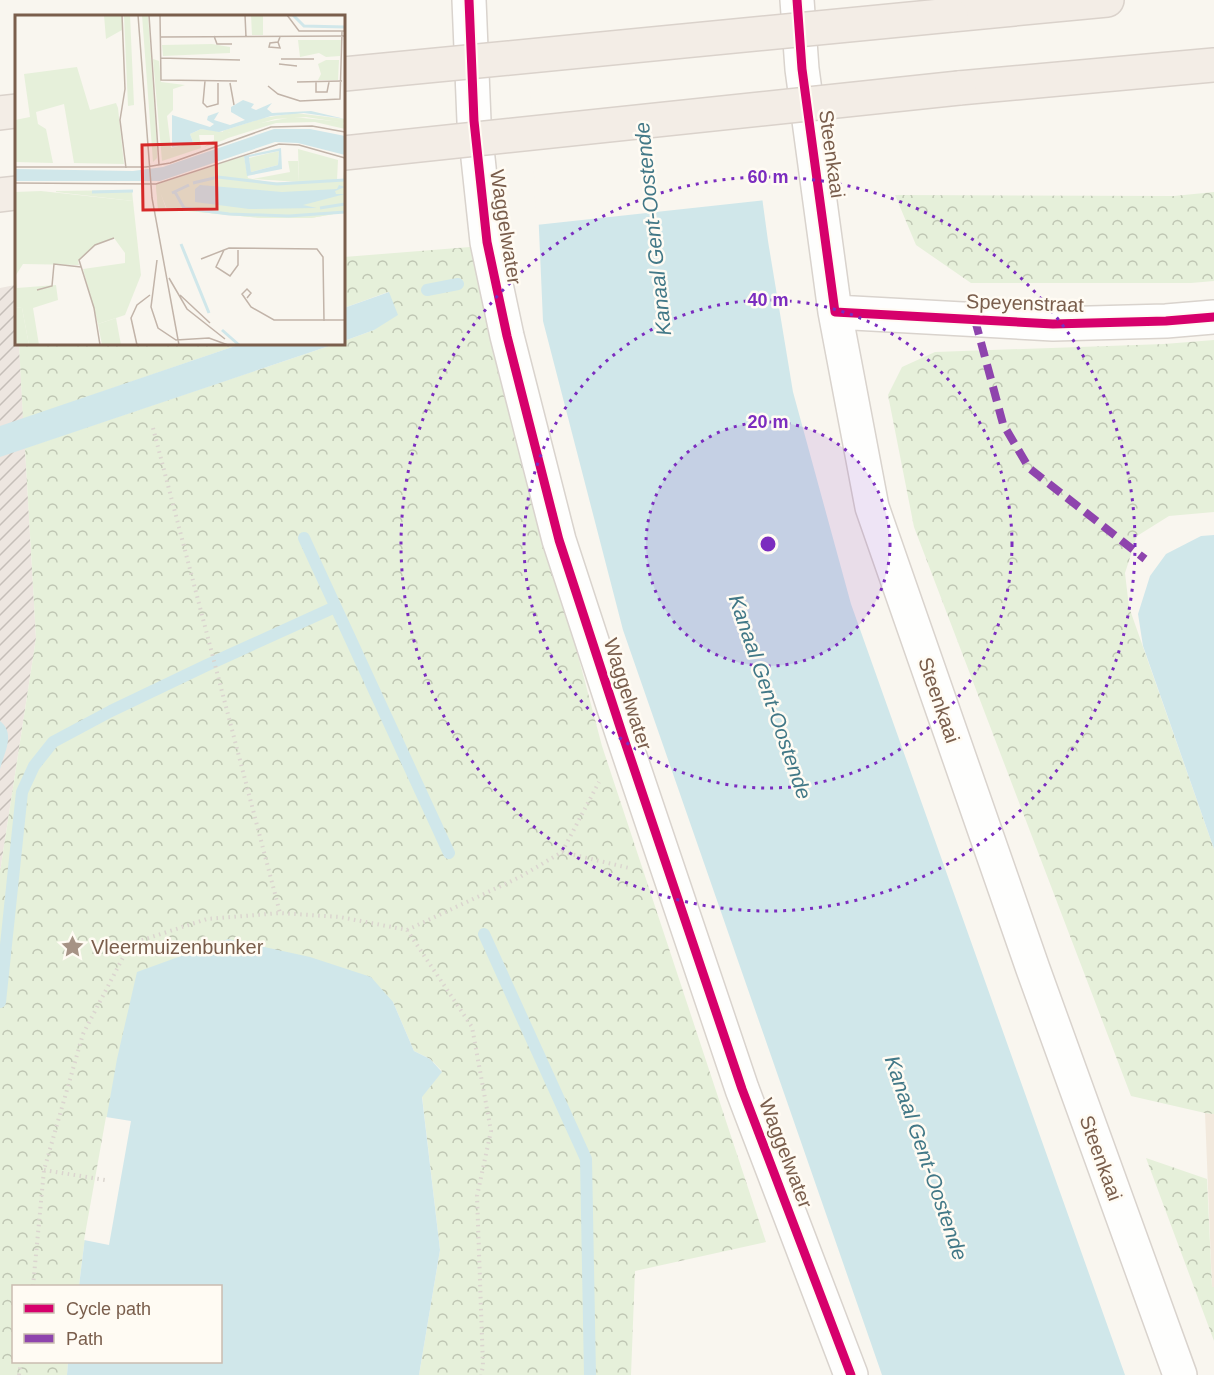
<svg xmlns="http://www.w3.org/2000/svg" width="1214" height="1375" font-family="Helvetica,sans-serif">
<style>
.residential{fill:#f2e9dd}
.industrial{fill:url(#industrial-furrows)}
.forest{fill:url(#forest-crowns)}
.water{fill:#d0e7ea}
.pier{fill:#f9f6ef}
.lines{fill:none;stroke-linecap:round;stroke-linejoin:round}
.stream{stroke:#d0e7ea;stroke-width:12}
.minor-casing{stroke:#d9d3cd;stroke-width:36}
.trunk-casing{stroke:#dad2cb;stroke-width:36}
.path{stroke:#dbd5cf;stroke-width:4;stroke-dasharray:1.5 4.5;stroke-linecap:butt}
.minor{stroke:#fefefd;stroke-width:33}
.trunk{stroke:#f3ede6;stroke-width:33}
.trunk-bridge-casing{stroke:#dad2cb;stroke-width:36;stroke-linecap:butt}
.trunk-bridge{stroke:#f3ede6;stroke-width:33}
.quiet{stroke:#8e44ad;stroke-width:8;stroke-dasharray:15 8;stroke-linecap:butt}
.cycleway-casing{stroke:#fffbf3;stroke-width:13}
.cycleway{stroke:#d6006c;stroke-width:9}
.ring{fill:none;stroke:#7b2cbf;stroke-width:3;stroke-dasharray:3 6}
.labels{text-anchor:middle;stroke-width:5;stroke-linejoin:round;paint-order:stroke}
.street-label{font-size:20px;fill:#7a5e4c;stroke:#fffbf3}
.poi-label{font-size:20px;fill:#7a5e4c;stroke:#fffbf3;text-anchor:start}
.water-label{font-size:21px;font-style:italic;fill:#427887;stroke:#fffbf3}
.inset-river{fill:none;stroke:#d0e7ea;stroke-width:3}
.inset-road{fill:none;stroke:#c2b4a9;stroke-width:1.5}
.view{fill:#d62828;fill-opacity:0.15;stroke:#d62828;stroke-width:3}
.inset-edge{fill:none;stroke:#7a5e4c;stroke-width:3}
.centre{fill:#7b2cbf;stroke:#fffbf3;stroke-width:3}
.ring-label{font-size:18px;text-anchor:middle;font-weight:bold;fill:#7b2cbf;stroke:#fffbf3;stroke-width:5;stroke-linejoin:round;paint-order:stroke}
</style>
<defs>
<pattern id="industrial-furrows" width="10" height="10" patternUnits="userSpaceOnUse" patternTransform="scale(1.5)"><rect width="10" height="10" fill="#ede6e0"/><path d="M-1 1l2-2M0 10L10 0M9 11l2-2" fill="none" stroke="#c5beb8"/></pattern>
<pattern id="forest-crowns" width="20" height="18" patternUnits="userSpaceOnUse" patternTransform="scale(1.5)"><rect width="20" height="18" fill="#e6f0da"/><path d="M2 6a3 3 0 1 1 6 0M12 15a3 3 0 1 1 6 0" fill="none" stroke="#bfc6b3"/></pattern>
</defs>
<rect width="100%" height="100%" fill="#f9f6ef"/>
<path class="residential" d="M1205 1113 1214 1114V1287H1212Z"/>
<path class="industrial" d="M15 285 16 344H19L36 638 0 872V288Z"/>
<path class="forest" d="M1214 192V281L1191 283H971L916 245 895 195 1174 196Z
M470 247 602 746 766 1242 635 1271 631 1375H419L440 1250 422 1096 442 1071 430 1059 414 1051 393 1002 84 1245 79 1286H14V1362H68L67 1375H0V872L36 638 25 448 335 344H344V341L374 330 388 292 344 308V257Z
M1214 340V512L1169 516 1137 536 1125 573 1129 607 1214 849V1114L1205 1113 1131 1096 914 527 888 395 902 367 935 352 1164 344Z
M19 344H241L23 419Z
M1146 1158 1207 1179 1212 1287H1214V1341Z"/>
<path class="water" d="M745 72 768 241 793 392 851 604 1125 1375H882L623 630 543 321 533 93Z
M389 292 398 315 374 330 344 341V308Z
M241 344H335L0 457V426Z
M1214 535V849L1143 646 1138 614 1150 576 1166 554 1201 536Z
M0 721C16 734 4 753 0 769Z
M228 939 310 957 371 977 393 1002 414 1051 430 1059 442 1072 422 1097 440 1250 419 1375H67L68 1362H220V1286H79L84 1245 117 1059 137 972Z"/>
<path class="pier" d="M527 0H744L748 72 766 200 536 225Z
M106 1117 131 1121 109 1245 84 1240Z"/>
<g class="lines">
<path class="stream" d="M427 290 458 284
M304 538 449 853
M484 934 586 1159 590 1375
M0 1002 22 792 34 766 53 742 111 711 205 666 335 607"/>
<defs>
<path id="minor" d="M469 0 474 121 487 242 507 336 559 540 623 736 742 1089 851 1375
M797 0 802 69 835 312 872 507 1033 969 1180 1375
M835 312 1053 324 1166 321 1214 317"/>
<path id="trunk" d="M951 15 1107 0
M959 88 1214 65
M0 113 16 111
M0 195 16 193"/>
</defs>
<use href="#minor" class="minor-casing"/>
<use href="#trunk" class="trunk-casing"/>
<path class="path" d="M153 428 280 913
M562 852 629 868
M407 930 520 877 562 852 599 782
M44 1170 105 1180
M33 1286 44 1170 83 1034 130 944 207 919 280 913 340 917 407 930 472 1027 491 1131 477 1196 483 1366 481 1375
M19 1375 21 1362"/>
<use href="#minor" class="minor"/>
<use href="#trunk" class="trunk"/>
<defs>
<path id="trunk-bridge" d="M344 74 951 15
M344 153 959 88"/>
</defs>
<use href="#trunk-bridge" class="trunk-bridge-casing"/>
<use href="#trunk-bridge" class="trunk-bridge"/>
<path class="quiet" d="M975 320 1003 424 1029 468 1145 559"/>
<defs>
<path id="cycleway" d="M469 0 474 121 487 242 507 336 559 540 623 736 742 1089 851 1375
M797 0 802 69 835 312 1053 324 1166 321 1214 317"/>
</defs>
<use href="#cycleway" class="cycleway-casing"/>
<use href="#cycleway" class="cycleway"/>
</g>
<circle cx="768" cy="544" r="122" fill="#7b2cbf" fill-opacity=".12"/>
<g class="ring">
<circle cx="768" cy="544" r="122"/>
<circle cx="768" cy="544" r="244"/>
<circle cx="768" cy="544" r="367"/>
</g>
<defs>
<symbol id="sight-bare" viewBox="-9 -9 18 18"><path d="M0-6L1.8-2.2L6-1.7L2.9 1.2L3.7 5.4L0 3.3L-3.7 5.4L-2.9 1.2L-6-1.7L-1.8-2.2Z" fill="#a69385" stroke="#fffbf3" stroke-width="2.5" paint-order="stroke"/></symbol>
</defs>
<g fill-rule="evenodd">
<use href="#sight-bare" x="56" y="930" width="33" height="33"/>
</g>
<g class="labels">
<g class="street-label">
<text transform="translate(832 154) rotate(82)" y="7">Steenkaai</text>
<text transform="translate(506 227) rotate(81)" y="7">Waggelwater</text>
<text transform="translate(1025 303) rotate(2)" y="7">Speyenstraat</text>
<text transform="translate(628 694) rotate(72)" y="7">Waggelwater</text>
<text transform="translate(939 700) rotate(71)" y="7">Steenkaai</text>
<text transform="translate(786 1153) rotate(69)" y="7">Waggelwater</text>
<text transform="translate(1101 1158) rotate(70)" y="7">Steenkaai</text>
</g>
<g class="poi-label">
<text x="91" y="954">Vleermuizenbunker</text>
</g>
<g class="water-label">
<text transform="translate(653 229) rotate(-96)" y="7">Kanaal Gent-Oostende</text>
<text transform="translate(770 697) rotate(71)" y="7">Kanaal Gent-Oostende</text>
<text transform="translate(926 1158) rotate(71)" y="7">Kanaal Gent-Oostende</text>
</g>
</g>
<g transform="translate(15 15)">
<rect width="330" height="330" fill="#f9f6ef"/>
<path d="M89 0H107V15L91 24ZM236 0H248V20H237ZM283 25H326L325 41 311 42 304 38 285 42ZM311 45H324L323 65H303L306 59 303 49ZM62 52 75 95 101 88 103 93 109 149 59 148 49 89 21 97 23 109 31 114 38 148 0 147V105L15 102 9 59ZM280 98 330 104V108L291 102 260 104 213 118V123L209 125 208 116 199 118 188 114 204 117 248 103ZM283 134 323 145 322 165 328 164 330 148V197L296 203H246L152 194 144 174 151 194H143L141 170 229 141 233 163 256 168 284 167ZM26 176 118 186 126 260 110 300 83 309 68 254 110 248V238L99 223 80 230 63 246 64 250 8 249 1 260 2 273 41 270 43 285 18 293 24 330H14L7 293 0 292V177Z" fill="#e6f0da"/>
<path d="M109 0H115L119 90 113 91ZM127 0H133L142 131V143L138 147ZM197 29 215 32V38L148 41 147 30ZM138 44 144 46 146 67 170 70 158 74V95L152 101 156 133 178 127 175 119 186 114 209 117V125L189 132 199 125V120H184L186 133 147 146ZM278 102 328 107 330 114 300 107 261 108 213 123V118L229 111ZM194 153 196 160 256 168 330 164V197L296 203H246L152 194 144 174 151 194H143L141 170ZM195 170 267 177 327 173 320 176 325 180 288 190 296 192 263 195 181 187 182 173ZM117 175 118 186 41 177V176ZM0 292 7 293 14 330H0ZM101 303 106 330H87L83 309Z" fill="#e6f0da" fill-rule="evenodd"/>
<path d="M264 136 263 150 236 157 234 143ZM273 146H283L284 167 238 164 275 157Z" fill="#e6f0da"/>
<path d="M228 85 239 89 236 93 241 95 257 88 252 94 257 98 296 96 330 104 289 98 256 101 204 117 186 114 175 119 178 127 157 132V100L195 112 199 109 192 105 193 101 204 97 199 105 215 110 230 105 216 97V92ZM259 114H295L330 121V140L283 128 260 127 145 166H0V154L118 156 148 152ZM266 133 267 154 232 161 229 141ZM264 136 263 150 236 157 234 142ZM185 170 267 177 322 174 324 170 330 172 320 176 321 179H330L288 190 302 193 234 194 180 187V174Z" fill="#d0e7ea" fill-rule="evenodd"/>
<path class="inset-river" d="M278 0 289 11 330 12M178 168 203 162 262 169 330 165M77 177 118 176M160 177 169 193 214 199 274 201 330 197M157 178 174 170M305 193 330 189M166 229 194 298M207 315 224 330"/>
<path class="inset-road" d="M107 0 110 74 105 105 111 153M123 0 137 183 164 330M134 0 144 150M145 0 146 65 222 66M230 0 231 22M272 0 284 16H330M199 21 202 29H217M146 22 330 21M263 27 265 33 254 32 255 28 263 27 265 22M145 43 225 45M266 44H299M264 49 282 51M190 66 188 88 192 92 203 89V68M282 67 327 66M301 67V77H312L314 67M215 68 219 90M253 71 263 79 285 86 325 84 327 16M0 152H131L155 148 256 112 297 111 330 117M0 168 141 169 264 129 284 130 330 143M209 235 201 252 215 261 223 250V235M186 244 214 233 302 234 308 242 309 306M142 245 136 292 143 313 161 325 194 323 213 330M154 263 172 294 210 324M22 275 37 271 39 249 66 252M165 280 195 308M232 283 236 278 232 274 227 279 236 292 259 305H330M85 330 79 293 64 245 80 230 99 223M122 330 116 303 122 290 135 280"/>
<path class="view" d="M201 128 202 194 128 195 127 130Z"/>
<rect width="330" height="330" class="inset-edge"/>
</g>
<circle cx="768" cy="544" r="9" class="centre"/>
<g class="ring-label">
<text x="768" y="183">60 m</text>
<text x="768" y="306">40 m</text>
<text x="768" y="428">20 m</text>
</g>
<rect x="12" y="1285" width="210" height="78" fill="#fffbf3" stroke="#cabcb0" stroke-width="1.5"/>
<rect x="24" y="1304" width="30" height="9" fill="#d6006c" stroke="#cabcb0" stroke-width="1.5"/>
<text x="66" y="1315" font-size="18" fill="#7a5e4c">Cycle path</text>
<rect x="24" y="1334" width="30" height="9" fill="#8e44ad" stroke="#cabcb0" stroke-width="1.5"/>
<text x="66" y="1345" font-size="18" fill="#7a5e4c">Path</text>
</svg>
